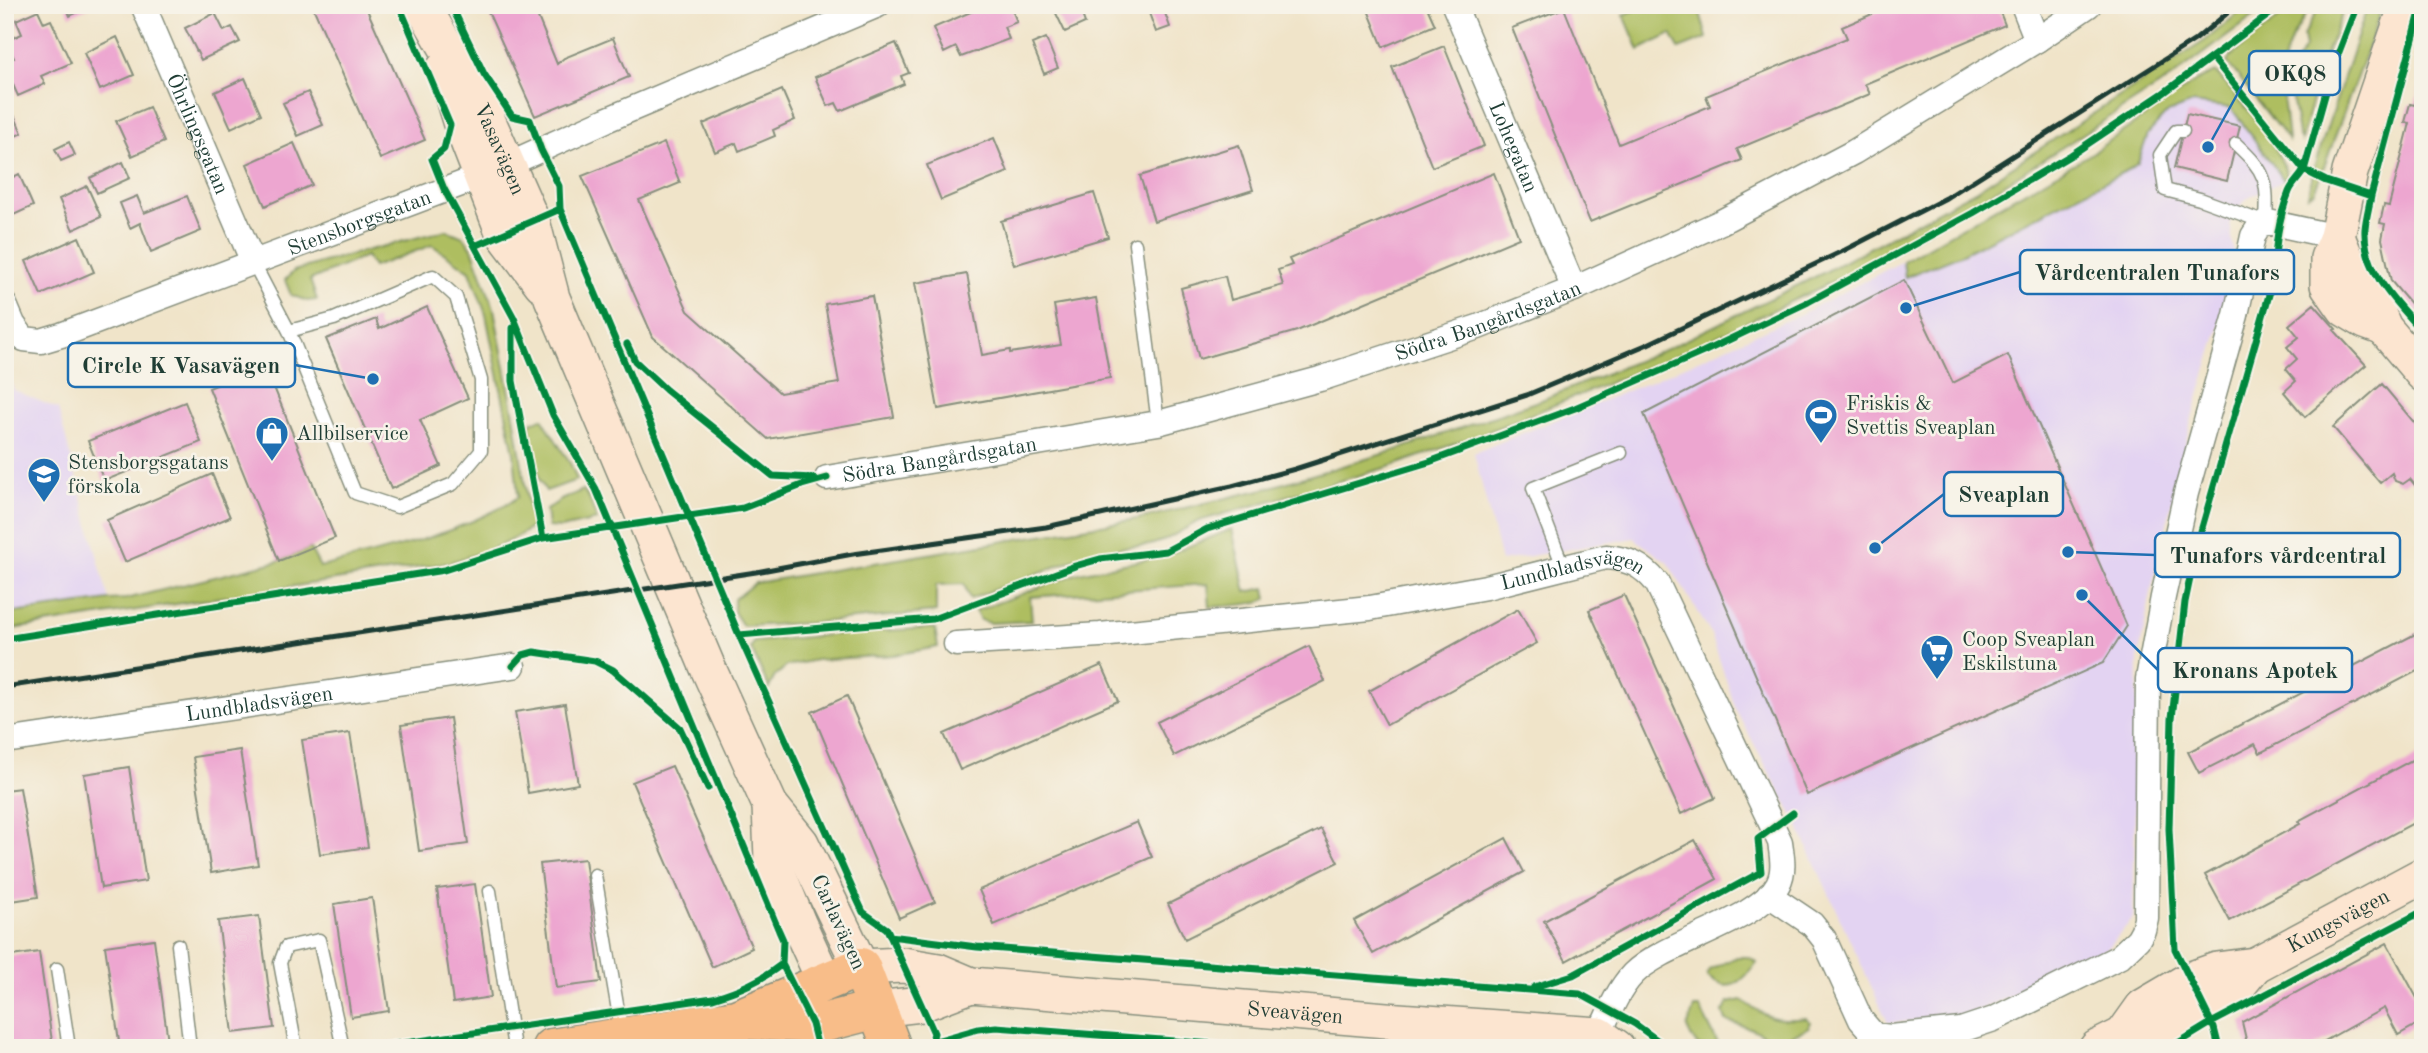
<svg xmlns="http://www.w3.org/2000/svg" width="2428" height="1053" font-family="'Old Standard TT',serif">
<style>
.built{fill:#e3d3f2}
.green{fill:#aebe61;stroke:#667e4a;stroke-width:2}
.building{fill:#eda6d0}
.lines{fill:none;stroke-linecap:round;stroke-linejoin:round}
.lane-casing{stroke:#88907e;stroke-width:15}
.street-casing{stroke:#88907e;stroke-width:27}
.secondary-casing{stroke:#88907e;stroke-width:38}
.primary-casing{stroke:#88907e;stroke-width:41}
.lane{stroke:#fff;stroke-width:12}
.street{stroke:#fff;stroke-width:24}
.secondary{stroke:#fce5d0;stroke-width:35}
.primary{stroke:#f8bd89;stroke-width:38}
.rail{stroke:#1f3d34;stroke-width:5}
.cycleway-casing{stroke:#f7f3e8;stroke-width:11}
.cycleway{stroke:#00873e;stroke-width:7}
.labels{text-anchor:middle;stroke-width:5;stroke-linejoin:round;paint-order:stroke}
.street-label{font-size:21px;fill:#1f3d34;stroke:#f7f3e8}
.poi-label{font-size:21px;fill:#1f3d34;stroke:#f7f3e8;text-anchor:start}
.leader{fill:none;stroke:#1f6fb2;stroke-width:2.5}
.callout-dot{fill:#1f6fb2;stroke:#f7f3e8;stroke-width:2.5}
.callout{fill:#f7f3e8;stroke:#1f6fb2;stroke-width:2.5}
.callout-label{font-size:23px;text-anchor:middle;font-weight:bold;fill:#1f3d34}
</style>
<rect width="100%" height="100%" fill="#f7f3e8"/>
<filter id="ink" filterUnits="userSpaceOnUse"><feTurbulence type="fractalNoise" baseFrequency=".0143" numOctaves="2"/><feDisplacementMap in="SourceGraphic" scale="14" xChannelSelector="R" yChannelSelector="G"/><feConvolveMatrix kernelMatrix="1 2 1 2 8 2 1 2 1" color-interpolation-filters="sRGB"/></filter>
<filter id="wash" filterUnits="userSpaceOnUse"><feTurbulence type="fractalNoise" baseFrequency=".00686" numOctaves="4" result="noise"/><feDisplacementMap in="SourceGraphic" scale="28" xChannelSelector="R" yChannelSelector="G"/><feGaussianBlur stdDeviation="1.57" result="paint"/><feColorMatrix in="noise" values="0 0 0 0 0 0 0 0 0 0 0 0 0 0 0 0 0 1.4 0 .05"/><feComposite in="paint" operator="in"/></filter>
<g filter="url(#wash)">
<rect width="100%" height="100%" fill="#f0e4c9"/>
<path class="built" d="M2193 103 2231 108 2284 180 2246 199 2230 222 2236 272 2190 425 2153 582 2138 659 2133 918 2108 948 2016 994 1962 1017 1888 1023 1797 824 1736 710 1711 634 1668 563 1634 538 1501 561 1474 453 1647 383 1803 313 1903 261 1905 276 1962 254 2138 164 2148 135 2167 113Z
M5 370 14 390 58 409 109 600 5 614Z"/>
<path class="green" d="M1646 5H1698L1707 38 1679 49 1671 34 1639 50 1624 15Z
M2248 5H2269L2174 76 1978 201 1859 269 1674 357 1482 434 1392 466 1199 521 1165 540 1150 545 1119 548 1083 556 970 599 964 584 936 585V612L809 623 743 626 734 612V599L755 583 1143 518 1264 489 1400 449 1544 399 1669 348 1825 272 1975 191 2206 40Z
M2295 5H2311L2292 38 2280 70 2288 140 2227 62 2231 56Z
M2320 5H2346L2322 63 2301 141 2298 135 2291 88V69L2305 48 2303 36Z
M2368 5H2383L2323 170 2314 191 2308 195 2315 164Z
M2215 72C2240 99 2278 141 2287 176L2284 180 2231 108 2193 103 2167 113 2148 134 2138 163 2130 169 1962 254 1905 277 1903 261 2089 155 2196 81Z
M446 230 464 237 472 248 494 309 514 415 532 527C507 546 477 554 447 563L5 630V614L109 600 126 599 279 561 310 548 320 567C373 554 425 542 475 520 490 513 505 507 518 497L514 453 486 315 470 271 432 245 373 267 366 256 310 280 317 300 307 301 291 295 285 280 294 271 327 261Z
M542 418 571 465 577 480 546 491 539 479 529 424Z
M583 490 589 498 597 520 561 528 548 527 546 510 561 500Z
M1232 529 1246 592 1265 588 1267 599C1258 605 1224 606 1210 607L1208 584 1030 597 1032 621 990 623 980 620 975 611 1079 573 1164 556Z
M935 628 938 647 893 655 816 660 787 666 775 676 769 688 751 648 754 642 863 632Z
M1737 957H1748L1757 962C1743 982 1729 996 1707 976L1709 970Z
M1742 1000C1767 1018 1775 1022 1806 1018L1811 1022 1808 1028 1787 1037 1769 1038 1750 1028 1726 1021 1723 1012 1729 1003Z
M1694 1008H1700L1720 1048C1698 1048 1696 1048 1687 1028Z"/>
<g id="blocks">
<path class="building" d="M65 5H93L70 16Z
M312 5H365L425 140 380 159Z
M485 5H533L557 64 564 58 613 38 629 77 535 116Z
M987 5H1010L1017 22 1004 27 1009 39 961 57 956 47 944 53 933 28Z
M1052 5H1097L1081 12 1085 23 1065 32Z
M1146 5H1162L1170 27 1156 32Z
M1366 5H1426L1435 25 1383 47Z
M1893 5H1997L2005 25 1865 84 1870 94 1737 149 1742 160 1590 222 1512 28 1564 8 1619 144 1710 106 1706 96 1847 38 1842 27Z
M38 10 44 23 51 20 71 63 41 76 45 84 18 96 5 67V62L14 58 6 41 22 34 16 20Z
M215 13 224 31 232 27 240 42 201 60 185 28Z
M117 37 134 75 100 90 84 53Z
M1046 38 1058 68 1044 74 1032 44Z
M896 43 909 73 901 76 904 84 840 111 836 103 828 106 815 77Z
M1444 46 1484 146 1432 167 1392 67Z
M2422 76H2423V319L2391 281 2382 239 2385 224 2380 223 2384 205 2389 206 2410 123 2405 122 2410 104 2415 105Z
M245 78 261 114 231 128 215 92Z
M782 90 795 120 773 130 775 136 739 151 736 143 715 152 703 124Z
M308 92 323 125 298 136 283 103Z
M149 107 164 142 132 156 116 121Z
M2187 114 2240 126 2227 181 2174 168Z
M14 115 22 133 5 141V119Z
M994 138 1008 172 941 200 927 165Z
M69 142 75 155 61 161 55 149Z
M294 143 312 185 265 206 247 164Z
M664 143 680 183 639 200 688 311 780 393 839 383 825 304 872 296 894 417 768 439 653 337 582 176Z
M1239 145 1253 190 1154 221 1140 176Z
M123 162 130 178 97 193 90 178Z
M1494 173 1519 238 1297 331 1199 359 1181 288 1225 276 1231 300 1283 285 1278 270 1292 265 1289 259Z
M19 174 33 206 7 218 5 181Z
M87 186 101 217 73 230 59 199Z
M1094 193 1108 237 1014 265 1001 221Z
M137 196 144 213 187 196 201 231 151 252 140 223 130 228 120 203Z
M79 237 94 272 41 295 26 261Z
M967 274 982 355 1010 350V353L1061 345 1054 305 1096 298 1110 378 938 409 915 283Z
M1904 280 1953 383 2008 355 2127 626 2103 663 1807 795 1644 414Z
M2314 304 2336 329 2334 330 2366 365 2305 417 2284 392 2296 381 2286 369 2297 359 2287 347 2299 337 2289 325Z
M427 307 468 398 420 420 441 466 391 489 326 339 376 319 379 329Z
M265 365 335 538 279 561 209 388Z
M2382 384 2423 433V495L2410 479 2403 484 2395 481 2392 473 2380 483 2333 427Z
M185 402 201 442 104 481 88 441Z
M212 474 230 517 125 562 107 520Z
M1624 595 1715 798 1681 814 1589 610Z
M1518 609 1537 643 1387 725 1369 691Z
M2423 630V668L2260 753 2255 744 2199 773 2188 752Z
M1309 646 1325 681 1174 756 1157 722Z
M1102 665 1118 701 960 770 944 734Z
M847 696 935 902 899 918 812 712Z
M565 704 578 784 528 793 515 712Z
M450 718 468 844 419 851 401 725Z
M350 733 368 847 320 854 302 740Z
M240 750 258 865 211 873 193 757Z
M2423 754V818L2230 921 2205 875 2300 824 2298 821Z
M672 766 752 948 712 967 632 782Z
M129 767 146 881 101 888 84 774Z
M20 788 38 897 5 902V790Z
M1137 822 1152 857 994 925 979 890Z
M1321 829 1338 862 1185 939 1168 904Z
M1506 838 1524 872 1373 954 1354 921Z
M1695 840 1717 879 1566 961 1544 921Z
M585 859 601 982 556 988 540 864Z
M475 884 491 997 453 1003 437 889Z
M372 898 389 1011 351 1017 334 904Z
M259 916 274 1028 233 1033 218 921Z
M154 939 168 1041 120 1048 105 946Z
M2387 943 2423 1009V1021L2398 1035 2384 1008 2312 1048H2248L2242 1022Z
M39 952 53 1048H5V957Z"/>
</g>
</g>
<g filter="url(#ink)">
<use href="#blocks" fill-opacity="0" stroke="#88907e" stroke-width="2"/>
<g class="lines">
<defs>
<path id="lane" d="M2183 131H2176L2160 155 2165 190 2200 199 2266 223C2268 180 2267 173 2236 144
M1135 244 1158 423
M253 262 289 331 355 493 397 507 453 484 481 451V380L456 297 433 276 334 319 289 331
M1564 569 1533 488 1621 453
M595 875 622 1034
M490 891 514 1048
M178 945 190 1048
M57 969 69 1048
M296 1048 280 963 286 947 319 940 343 1048"/>
<g id="street">
<path id="s1" d="M143 5 253 262"/>
<path id="s2" d="M1454 5 1574 289"/>
<path d="M2023 5 2037 40"/>
<path id="s3" d="M5 305 13 324 24 339 41 341 61 335 482 176 606 120 878 5"/>
<path id="s4" d="M827 478 1158 423 1320 379 1478 327 1574 289 1721 222 1854 152 2037 40 2089 5"/>
<path id="s5" d="M956 644 1100 635 1370 608 1486 587 1606 557C1629 559 1642 565 1657 583L1780 842C1782 856 1785 871 1778 884 1759 921 1665 942 1633 974 1617 991 1608 1015 1599 1035"/>
<path id="s6" d="M5 741 513 666"/>
<path d="M1769 895 1812 924 1824 939 1861 1020 1874 1035 1891 1037 1961 1030 1994 1019 2119 957 2138 939 2143 930 2146 918 2148 679 2163 597 2186 493 2236 315 2253 236 2259 227 2268 222 2337 237"/>
</g>
<g id="secondary">
<path id="s7" d="M425 10 483 110 532 221 552 298 708 668 770 805 801 843 861 967 903 965 938 971 971 985 1398 1021 1599 1035 1617 1048"/>
<path d="M444 69 460 121 504 234 542 284"/>
<path d="M2337 237 2356 282 2375 307 2384 328 2423 374"/>
<path d="M2384 328 2365 321 2345 309 2328 285V258L2337 237 2350 172 2407 5"/>
<path d="M770 805 772 859 798 923 825 982"/>
<path d="M877 1009 921 1004 971 985"/>
<path id="s8" d="M2123 1035 2143 1007 2189 980 2217 970 2255 965 2423 875"/>
<path d="M2097 1048 2123 1035 2159 1031 2204 1011 2237 987 2255 965"/>
</g>
<path id="primary" d="M745 1020 819 1024 877 1009
M551 1048 736 1019 861 967 892 1048"/>
</defs>
<use href="#lane" class="lane-casing"/>
<use href="#street" class="street-casing"/>
<use href="#secondary" class="secondary-casing"/>
<use href="#primary" class="primary-casing"/>
<use href="#lane" class="lane"/>
<use href="#street" class="street"/>
<use href="#secondary" class="secondary"/>
<use href="#primary" class="primary"/>
<path class="rail" d="M5 687 756 572 853 554 1046 527 1232 486 1295 469 1527 395 1648 344 1845 250 1946 198 2195 40 2237 5"/>
<defs>
<path id="cycleway" d="M399 5 450 125 444 149 432 159 444 189 514 318 553 415 596 489 779 931 783 940 782 964 812 1024 818 1048
M451 5 484 74 512 116 530 120 541 150 559 186 560 209 739 635 856 897 863 912 887 929 934 1033 930 1048
M2422 5 2371 196C2369 207 2366 218 2365 229 2363 272 2397 303 2423 333
M2212 57 2304 170 2326 181 2371 196
M475 246 560 209
M513 328V381L543 538
M627 344 635 361 666 390 773 476 813 478
M739 635 933 619 1075 566 1100 559 1166 551 1207 529 1429 462 1575 408 1703 352 1808 302 1973 213 2071 155 2162 94 2282 5
M5 639 444 570 543 538 743 508 802 485 827 478
M513 666 523 655 534 652 595 661 613 670 680 728 708 788
M890 936 977 947 1580 994 1635 1024 1668 1048
M1534 987 1573 975 1761 872 1758 839 1793 813
M932 1042 978 1029 996 1027 1264 1048
M371 1048 713 998C739 990 761 981 782 964
M2170 1048 2211 1023 2423 911
M2219 1048 2214 1028 2175 949 2169 829 2172 718 2185 602 2197 545 2275 274C2274 248 2279 217 2289 192 2292 184 2300 178 2304 170L2332 70 2357 5"/>
</defs>
<use href="#cycleway" class="cycleway-casing"/>
<use href="#cycleway" class="cycleway"/>
</g>
</g>
<defs>
<symbol id="stadium-pin" viewBox="-11 -11 22 30"><path d="M0 17L-7.5 6A9.5 9.5 0 1 1 7.5 6Z" fill="#1f6fb2" stroke="#f7f3e8"/><path d="M0-5a6.5 5 0 1 0 0 10a6.5 5 0 1 0 0-10ZM-3.5-1.8h7v3.6h-7Z" fill="#fff"/></symbol>
<symbol id="shop-pin" viewBox="-11 -11 22 30"><path d="M0 17L-7.5 6A9.5 9.5 0 1 1 7.5 6Z" fill="#1f6fb2" stroke="#f7f3e8"/><path d="M-5-2.5h2.3a2.7 3.5 0 0 1 5.4 0H5L5.5 6h-11ZM-1.5-2.5h3a1.5 2.3 0 0 0-3 0Z" fill="#fff"/></symbol>
<symbol id="school-pin" viewBox="-11 -11 22 30"><path d="M0 17L-7.5 6A9.5 9.5 0 1 1 7.5 6Z" fill="#1f6fb2" stroke="#f7f3e8"/><path d="M0-5L7-2L0 1L-7-2ZM-4 1L0 2.5L4 1V4Q0 6-4 4Z" fill="#fff"/></symbol>
<symbol id="supermarket-pin" viewBox="-11 -11 22 30"><path d="M0 17L-7.5 6A9.5 9.5 0 1 1 7.5 6Z" fill="#1f6fb2" stroke="#f7f3e8"/><path d="M-6-5.5h2.5l.6 2H6L4.5 2H-2.5L-4.4-4H-6ZM-1.5 3.2a1.3 1.3 0 1 0 .1 0ZM3 3.2a1.3 1.3 0 1 0 .1 0Z" fill="#fff"/></symbol>
</defs>
<g fill-rule="evenodd">
<use href="#stadium-pin" x="1802" y="396" width="38" height="52"/>
<use href="#shop-pin" x="253" y="414" width="38" height="52"/>
<use href="#school-pin" x="25" y="455" width="38" height="52"/>
<use href="#supermarket-pin" x="1918" y="632" width="38" height="52"/>
</g>
<g class="labels">
<g class="street-label">
<text dy="7" stroke="none"><textPath href="#s1" startOffset="140">Öhrlingsgatan</textPath></text>
<text dy="7" stroke="none"><textPath href="#s2" startOffset="154">Lohegatan</textPath></text>
<text dy="7" stroke="none"><textPath href="#s7" startOffset="158">Vasavägen</textPath></text>
<text dy="7" stroke="none"><textPath href="#s3" startOffset="396">Stensborgsgatan</textPath></text>
<text dy="7" stroke="none"><textPath href="#s4" startOffset="681">Södra Bangårdsgatan</textPath></text>
<text dy="7" stroke="none"><textPath href="#s4" startOffset="114">Södra Bangårdsgatan</textPath></text>
<text dy="7" stroke="none"><textPath href="#s5" startOffset="623">Lundbladsvägen</textPath></text>
<text dy="7" stroke="none"><textPath href="#s6" startOffset="257">Lundbladsvägen</textPath></text>
<text dy="7" stroke="none"><textPath href="#s8" startOffset="250">Kungsvägen</textPath></text>
<text transform="translate(839 922) rotate(65)" y="7">Carlavägen</text>
<text dy="7" stroke="none"><textPath href="#s7" startOffset="1494">Sveavägen</textPath></text>
</g>
<g class="poi-label">
<text x="1846" y="410">Friskis &amp;<tspan x="1846" dy="24">Svettis Sveaplan</tspan></text>
<text x="296" y="440">Allbilservice</text>
<text x="68" y="469">Stensborgsgatans<tspan x="68" dy="24">förskola</tspan></text>
<text x="1962" y="646">Coop Sveaplan<tspan x="1962" dy="24">Eskilstuna</tspan></text>
</g>
</g>
<path class="leader" d="M2208 147L2249 73M1906 308L2020 272M373 379L295 365M1875 548L1944 494M2068 552L2155 555M2082 595L2158 670"/>
<g class="callout-dot">
<circle cx="2208" cy="147" r="7"/>
<circle cx="1906" cy="308" r="7"/>
<circle cx="373" cy="379" r="7"/>
<circle cx="1875" cy="548" r="7"/>
<circle cx="2068" cy="552" r="7"/>
<circle cx="2082" cy="595" r="7"/>
</g>
<g class="callout">
<rect x="2249" y="51" width="91" height="44" rx="7"/>
<rect x="2020" y="250" width="274" height="44" rx="7"/>
<rect x="68" y="343" width="227" height="44" rx="7"/>
<rect x="1944" y="472" width="119" height="44" rx="7"/>
<rect x="2155" y="533" width="245" height="44" rx="7"/>
<rect x="2158" y="648" width="194" height="44" rx="7"/>
</g>
<g class="callout-label">
<text x="2295" y="81">OKQ8</text>
<text x="2157" y="280">Vårdcentralen Tunafors</text>
<text x="181" y="373">Circle K Vasavägen</text>
<text x="2004" y="502">Sveaplan</text>
<text x="2278" y="563">Tunafors vårdcentral</text>
<text x="2255" y="678">Kronans Apotek</text>
</g>
<rect width="2428" height="1053" fill="none" stroke="#f7f3e8" stroke-width="28"/>
</svg>
